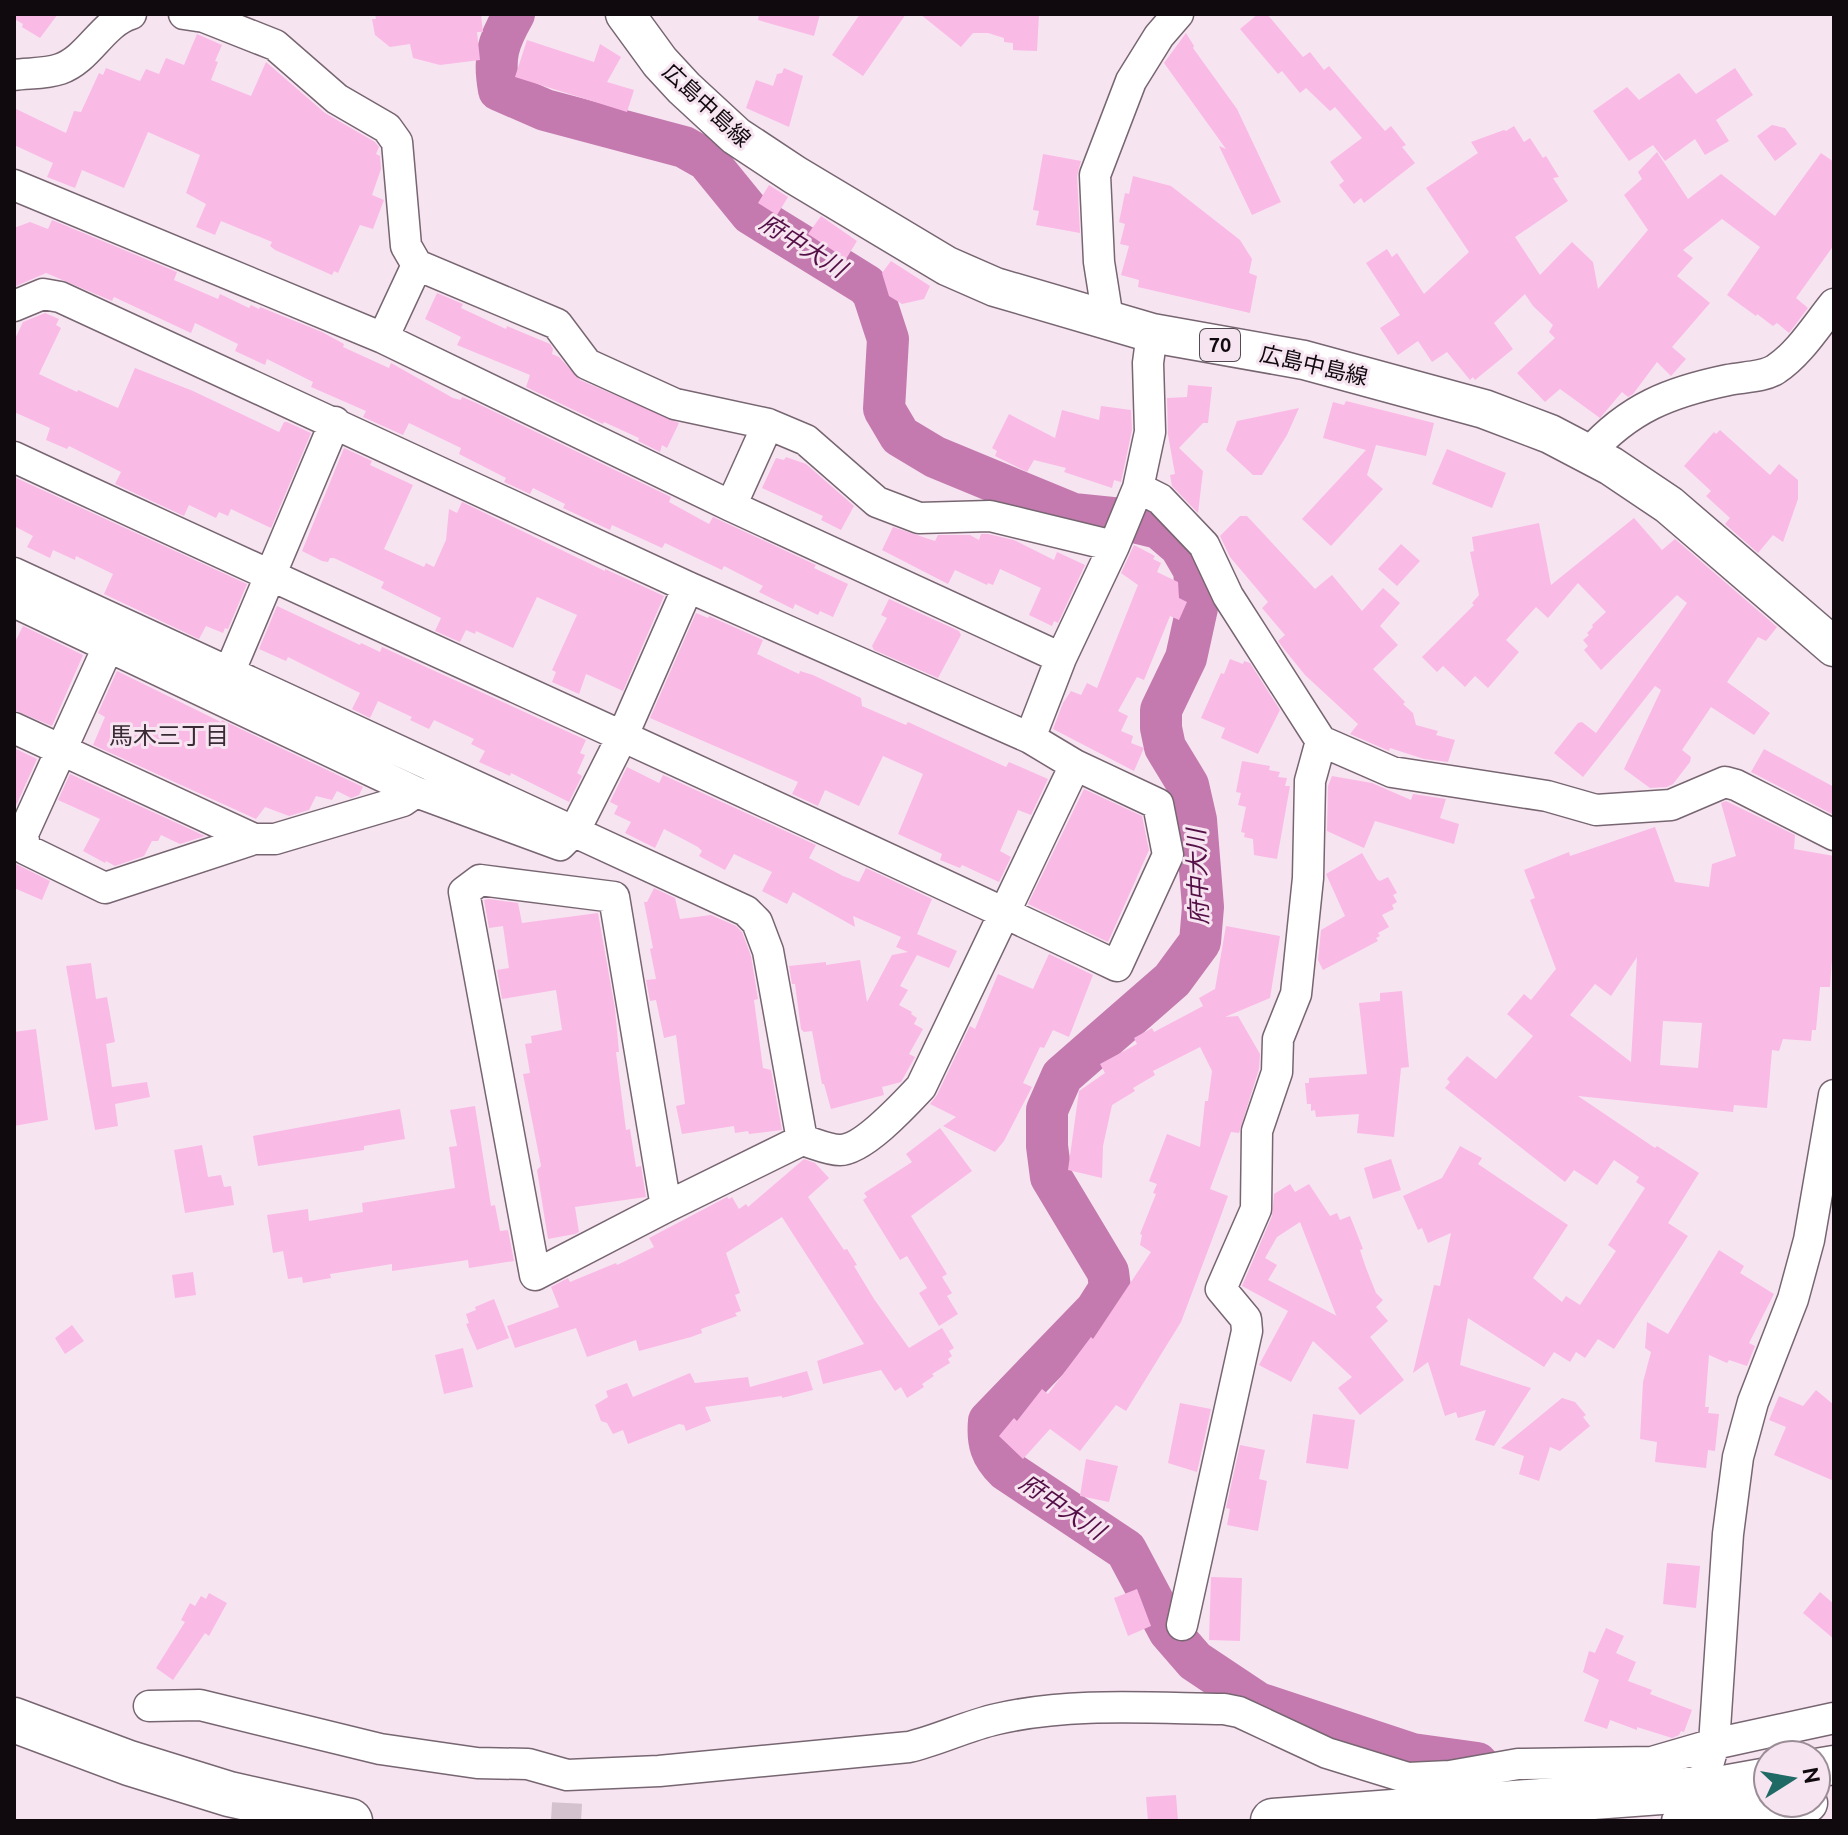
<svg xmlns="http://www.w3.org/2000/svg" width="1848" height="1835" font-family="Ubuntu,'Noto Sans JP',sans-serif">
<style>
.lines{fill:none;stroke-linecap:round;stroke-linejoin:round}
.river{stroke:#c47aaf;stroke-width:42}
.building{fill:#fabae6;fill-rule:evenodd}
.minor-tunnel{stroke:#d4c3cf;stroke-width:30;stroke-dasharray:30 15;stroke-linecap:butt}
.minor-casing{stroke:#776671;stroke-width:33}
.major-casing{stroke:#776671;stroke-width:41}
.highway-casing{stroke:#776671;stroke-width:47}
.minor{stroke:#fff;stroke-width:30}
.major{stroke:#fff;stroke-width:38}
.highway{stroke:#fff;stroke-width:44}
.labels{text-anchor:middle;stroke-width:6;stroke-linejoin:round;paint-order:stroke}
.shield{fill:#f7e4f1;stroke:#554b52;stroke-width:2}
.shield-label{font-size:20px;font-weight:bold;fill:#100a0e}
.street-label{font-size:22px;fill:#100a0e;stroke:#f7e4f1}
.water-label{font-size:24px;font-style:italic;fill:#541046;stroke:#f7e4f1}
.neighbourhood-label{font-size:24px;fill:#392b35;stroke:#f7e4f1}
</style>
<rect width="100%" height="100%" fill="#f7e4f1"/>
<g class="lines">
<path class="river" d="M514 14C498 42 493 57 499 90L545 110 684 147 707 160 751 214 866 285 873 293 888 339 884 409 900 436 935 457 1073 514 1122 519 1159 528 1180 546 1194 570 1197 608 1186 658 1161 710V728L1165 747 1188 785 1196 820 1203 907 1200 942 1172 980 1062 1076 1047 1110V1146L1051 1177 1108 1272 1110 1288 1096 1310 989 1421C987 1443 991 1455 1006 1470L1126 1550 1169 1631 1195 1661 1258 1703 1412 1754 1477 1763 1491 1782 1492 1796"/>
</g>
<path class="building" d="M14 14H58L40 38 22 27 23 24 14 19Z
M375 14H481L483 32H477L480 60 440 65 413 58 410 44 390 47 375 35 372 19H376Z
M759 14H820L814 36 758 20Z
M860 14H906L863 76 832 55Z
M920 14H1039L1037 51 1013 50V43L1004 42V38L988 33H973L961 47Z
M1258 14H1267L1303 57 1310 52 1324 70 1329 66 1385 131 1391 126 1406 145 1402 147 1415 163 1364 203 1361 198 1354 204 1339 185 1344 181 1330 162 1362 138 1335 107 1330 111 1306 88 1300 93 1282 71 1278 74 1240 29Z
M1186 33 1194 46 1193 48 1237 109 1281 202 1252 215 1219 146 1226 149 1164 63Z
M197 34 222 45 215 61 218 62 211 80 251 96 266 62 325 113 375 142 379 147 376 154 380 156 381 169 372 195 384 200 373 229 360 225 338 273 334 271 332 275 275 250 270 246 272 242 221 221 215 235 196 227 206 204 186 193 200 155 148 132 124 188 82 170 75 188 47 177 53 163 14 145V108L66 133 74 111 81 112 99 73 103 75 106 68 140 81 146 69 159 74 166 58 184 65Z
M527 40 594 62 600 44 621 57 607 82 634 90 627 112 515 77Z
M784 68 803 76 789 127 746 108 756 80 773 86 777 74 782 73Z
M1735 68 1753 95 1716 120 1729 141 1705 155 1695 139 1665 161 1653 145 1629 161 1593 111 1627 87 1639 100 1679 73 1696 94Z
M1772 125 1785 128 1797 144 1775 161 1757 136Z
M1514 126 1524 142 1530 138 1543 158 1546 156 1559 177 1553 178 1568 201 1515 237 1540 275 1572 242 1593 262 1598 289 1648 230 1624 195 1642 179 1638 172 1657 152 1688 199 1721 174 1775 216 1821 153 1834 162V245L1796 298 1808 308 1789 333 1777 323 1773 326 1757 314 1756 316 1727 295 1760 247 1722 219 1683 250 1693 258 1677 276 1710 303 1672 347 1686 359 1671 376 1657 362 1633 394 1628 397 1622 392 1600 418 1560 389 1545 402 1517 373 1555 338 1549 332 1553 325 1533 306 1525 294 1494 323 1513 349 1475 380 1473 377 1470 380 1447 352 1432 362 1418 341 1398 355 1380 328 1400 315 1366 263 1387 249 1392 257 1397 253 1424 294 1469 252 1426 188 1478 153 1471 142 1504 130 1506 131Z
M1043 154 1081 161 1077 176 1080 233 1036 225 1039 211 1033 210Z
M1133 176 1171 186 1240 240 1252 259 1249 273 1257 276 1250 313 1138 287 1139 280 1121 275 1129 246 1120 244 1125 224 1119 222 1125 193 1129 194Z
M769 185 788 197 777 215 758 203Z
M821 216 857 241 846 259 808 234Z
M52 220 177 272 174 280 218 299 220 294 249 308 251 305 259 309 260 307 322 332 344 344 343 347 389 368 391 363 453 398 461 400 462 397 474 402 671 497 669 502 709 524 713 517 816 565 814 568 848 584 833 617 820 611 818 615 795 604 793 609 759 592 763 586 724 566 722 570 665 543 662 548 612 525 610 530 563 508 565 504 533 488 530 494 504 482 506 478 459 454 461 448 409 423 403 435 363 417 366 411 311 387 313 382 267 359 265 365 235 351 238 344 195 323 191 333 114 297 112 301 46 273 14 287V228L30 222 48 229Z
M891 261 930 286 924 299 902 304 889 296 882 273Z
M437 293 463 304 461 308 506 329 507 326 550 344 553 349 552 354 559 357 580 380 679 423 667 448 662 445 660 452 638 441 639 438 604 422 603 424 526 387 530 375 457 345 461 337 425 319Z
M45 313 59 319 56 325 61 328 39 374 77 392 78 390 118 408 135 368 193 391 279 432 284 422H287L311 433 271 528 231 509 228 516 219 512 216 518 189 505 184 516 115 484 121 472 69 446 67 449 46 440 50 428 14 412V341L23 322Z
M1188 385 1212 387 1208 423H1203L1179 448 1203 471 1198 513 1172 486 1170 475 1175 474 1168 435 1167 398 1187 397Z
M1346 401 1434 423 1426 456 1376 445 1367 475 1383 489 1331 546 1302 519 1366 450 1323 438 1333 402 1344 405Z
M1101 406 1131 410 1132 430 1121 482 1114 480 1112 488 1064 472 1066 468 1034 460 1027 472 995 456 997 451 992 448 1009 414 1055 438 1062 410 1099 420Z
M1299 408 1287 435 1262 475H1253L1226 450 1237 421Z
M1720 430 1770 475 1779 464 1798 480V499L1783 542 1773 535 1758 553 1725 524 1730 518 1706 496 1711 491 1684 466 1714 432 1716 434Z
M344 448 372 461 370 465 413 485 384 549 424 567 426 563 434 567 446 540 449 509 457 513 462 502 605 571V569L664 596 623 691 586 674 579 694 552 682 556 672 552 670 577 615 537 597 513 648 476 631 475 634 466 630 460 642 435 631 441 618 381 588 384 582 334 558H330L328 562 322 561 302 551Z
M1447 449 1506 473 1492 508 1432 484Z
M786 457 806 464 854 506 841 530 821 520 823 516 762 488 776 458 784 460Z
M14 477 247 584 228 629 225 628 223 633 206 626 199 639 104 594 113 574 76 556 75 560 53 550 50 558 27 547 33 536 14 526Z
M1240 516H1247L1315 589 1332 575 1362 611 1383 588 1400 603 1380 626 1398 645 1373 669 1405 702 1403 704 1413 713 1416 725 1438 731 1436 735 1455 740 1448 762 1424 759 1390 748 1389 751 1350 734 1358 724 1305 675 1284 649 1278 641 1285 635 1262 608 1268 602 1230 557 1220 536Z
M1634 518 1662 550 1675 539 1777 627 1766 641 1758 637 1727 682 1770 713 1754 735 1711 707 1682 750 1691 757 1690 762 1673 784 1667 787 1650 788 1624 769 1661 690 1655 686 1583 777 1554 753 1578 723 1582 722 1596 733 1687 603 1677 595 1601 670 1584 650 1588 646 1583 640 1589 635 1587 633 1593 627 1592 625 1606 612 1578 583 1548 618 1536 607 1506 640 1519 652 1488 688 1475 676 1465 687 1443 666 1437 672 1422 657 1474 605 1472 603 1479 595 1470 552 1474 551 1472 537 1539 523 1551 585Z
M893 527 935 541 938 535H970L979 540 981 534H988L1014 540 1054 560 1057 552 1085 565 1058 623 1054 621 1052 626 1029 615 1041 588 1000 569 993 585 988 583 987 585 955 570 948 584 882 550Z
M1401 544 1420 561 1397 586 1378 569Z
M1134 545 1155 556 1153 559 1161 563 1157 572 1178 582 1179 598 1187 602 1179 620 1170 616 1144 680 1137 677 1118 711 1128 716 1121 731 1133 736 1131 743 1144 748 1134 771 1053 729 1063 703 1071 691 1081 695 1087 683 1097 688 1138 585 1121 573Z
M889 599 959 631 961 635 938 678 874 650 872 646 887 618 881 615Z
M277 606 360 645 361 643 380 652 382 647 586 740 580 753 585 755 577 773 582 776 569 802 511 773 510 776 479 762 485 751 471 744 474 739 434 720 429 729 410 720 412 717 378 701 370 718 352 709 360 693 288 657 286 661 259 649Z
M696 613 708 618 709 616 763 640 757 654 799 674 800 671 813 675 861 698 862 706 906 725 908 722 1006 767 1009 762 1048 779 1031 815 1018 810 1000 851 1011 857 999 882 962 865 960 868 940 860 942 854 898 834 923 774 883 756 859 806 825 790 818 806 792 794 798 782 650 718Z
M23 626 83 655 52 726 14 710V644Z
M1230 659 1243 664 1244 661 1250 663 1280 710 1258 754 1221 738 1225 728 1201 718 1221 673 1224 674Z
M117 671 221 722 222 720 363 787 359 795 351 798 337 791 332 800 316 796 309 810 289 816 265 807 256 819 93 745 105 717 98 713Z
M14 748 37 759 14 810Z
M1764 749 1834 787V815L1751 772Z
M1242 761 1270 766 1269 770 1280 772 1278 777 1287 778 1285 786H1290L1277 859 1254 855 1253 839 1244 837 1245 833 1241 832 1246 807 1238 805 1241 793 1236 792Z
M627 767 659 783 663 775 816 845 809 858 843 876 859 882 866 868 932 899 917 934 957 951 949 968 917 955 900 986 908 990 899 1005 912 1012 911 1014 917 1018 914 1024 923 1029 909 1054 915 1057 901 1082 882 1087 884 1095 831 1109 824 1084H822L812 1031 804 1032 801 1029 795 984H792L789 966 826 962V965L860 960 867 1002 892 955 908 952 896 947 901 937 853 916 855 927 793 892 787 904 762 891 772 872 734 854 725 870 699 856 702 851 698 847 664 829 655 848 625 833 631 822 614 814 618 806 610 802Z
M70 774 205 836 180 844 161 835 158 841H152L144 856 115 866 106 861 105 863 83 851 100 819 58 800Z
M1332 776 1372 783 1411 800 1413 794 1446 799 1440 818 1459 824 1454 844 1375 821 1364 848 1327 831 1328 786Z
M1084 789 1142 816 1149 850 1108 942 1028 904Z
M1726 801 1795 835 1794 849 1834 856V930L1830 987H1820L1816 1030H1812L1811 1041 1783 1039 1779 1051 1772 1050 1767 1108 1734 1105 1733 1112 1578 1096 1655 1148 1657 1146 1699 1173 1668 1223 1688 1236 1614 1349 1598 1339 1585 1358 1576 1352 1570 1362 1554 1352 1544 1367 1468 1318 1460 1365 1531 1388 1494 1446 1475 1440 1486 1410 1458 1418 1456 1412 1445 1416 1428 1362 1413 1373 1434 1285 1440 1286 1451 1233 1428 1243 1422 1228 1418 1230 1403 1196 1442 1178 1460 1146 1482 1158 1478 1164 1568 1225 1533 1278 1562 1302 1566 1296 1580 1305 1616 1251 1608 1245 1645 1188 1636 1182 1639 1177 1614 1160 1597 1185 1574 1170 1565 1182 1445 1088 1450 1082 1447 1079 1467 1056 1496 1079 1533 1036 1507 1014 1524 994 1531 1000 1556 969 1530 900 1535 898 1524 870 1569 852 1570 856 1655 827 1675 882 1709 887 1712 864 1736 856 1721 803ZM1637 957 1631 1062 1570 1015 1595 984 1611 996ZM1663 1021 1702 1023 1698 1068 1660 1065Z
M1362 853 1377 879 1380 881 1388 877 1397 893 1393 895 1397 902 1392 905 1394 909 1382 915 1389 927 1378 933 1380 936 1376 938 1378 941 1323 970 1318 960 1321 930 1345 916 1326 874Z
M14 863 50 881 42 900 14 888Z
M654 888 675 898 680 919 711 915 736 926 742 932 751 956 758 999 754 1000 763 1068 771 1070 782 1130 749 1134 748 1131 735 1133 734 1126 682 1134 676 1106 685 1104 676 1035 664 1038 656 1000 650 1001 646 980 656 979 650 949 653 948 644 902H647Z
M489 899 518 903 522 923 598 913 615 1009 619 1052H616L626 1130 630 1129 636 1167 641 1166 646 1197 575 1207 579 1232 575 1234 548 1239 537 1170 541 1166 523 1074 530 1073 525 1044 532 1043 531 1036 562 1030 556 990 502 999 497 970 509 968 503 926 489 928 484 900Z
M1226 926 1280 936 1270 998 1225 1017 1238 1016 1260 1054 1259 1069 1239 1133 1231 1132 1210 1189 1228 1196 1219 1221 1181 1322 1126 1411 1116 1405 1080 1451 1050 1429 1023 1459 999 1436 1014 1418 1017 1421 1042 1389 1048 1394 1091 1337 1093 1339 1151 1252 1140 1245 1142 1235 1140 1234 1156 1194 1153 1193 1157 1184 1149 1181 1167 1134 1200 1147 1205 1101H1208L1212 1071 1200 1047 1153 1071 1155 1075 1133 1088 1135 1091 1112 1105 1103 1146 1102 1178 1068 1170 1079 1091 1105 1073 1100 1064 1137 1044 1134 1038 1152 1028 1154 1032 1203 1006 1199 998 1215 989Z
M1049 954 1093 975 1069 1037 1053 1030 1044 1048 1040 1047 1023 1083 1032 1087 1004 1141 995 1152 943 1126 956 1117 930 1104 937 1095 970 1026 975 1029 998 974 1033 989Z
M91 963 96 999 107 997 115 1042 106 1044 112 1087 147 1082 150 1097 115 1104 118 1126 95 1130 66 966Z
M1402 991 1409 1067 1401 1068 1394 1137 1357 1133 1359 1114 1316 1117 1315 1110 1311 1111V1104H1307L1305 1083H1309V1078L1367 1074 1359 1003 1380 1001V993Z
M36 1029 48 1120 14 1126V1032Z
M475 1106 491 1206 495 1205 500 1231 508 1230 514 1261 469 1268 468 1260 392 1271V1264L330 1274 331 1278 303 1283 302 1277 288 1279 283 1251 273 1253 267 1215 308 1209 309 1221 363 1212 362 1203 455 1188 449 1147 457 1146 450 1110Z
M400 1109 405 1139 364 1146V1150L258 1166 253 1136Z
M940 1128 972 1171 911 1216 947 1274 942 1277 952 1293 947 1296 958 1314 939 1326 919 1293 927 1288 907 1256 900 1260 863 1200 867 1197 864 1193 912 1162 906 1154Z
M202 1145 208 1177 221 1175 224 1187 231 1186 234 1205 185 1213 174 1150Z
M804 1159 815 1163 829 1178 808 1197 844 1250 847 1249 857 1265 854 1266 874 1299 909 1348 942 1328 954 1348 949 1351 952 1356 948 1359 950 1363 932 1374 934 1376 922 1384 924 1387 907 1398 901 1387 895 1391 881 1370 823 1384 817 1361 864 1344 782 1217 726 1253 740 1293 735 1295 741 1311 735 1313 737 1316 701 1329 702 1333 691 1337 639 1351 636 1340 587 1357 576 1328 515 1348 507 1326 559 1307 551 1287 568 1278 570 1282 616 1263 617 1265 654 1247 649 1238 727 1197 729 1199 732 1197 739 1209 746 1204 748 1207Z
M1391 1159 1401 1190 1373 1199 1364 1168Z
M1290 1184 1295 1192 1309 1184 1330 1216 1337 1213 1340 1220 1350 1216 1363 1249 1360 1250 1366 1268 1376 1293 1383 1300 1376 1307 1388 1321 1370 1337 1404 1380 1360 1415 1338 1388 1352 1377 1313 1341 1291 1382 1259 1365 1288 1311 1242 1286 1272 1216 1274 1194ZM1300 1222 1336 1315 1337 1316 1268 1280 1277 1265 1265 1258 1277 1237Z
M1719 1250 1744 1266 1740 1273 1774 1294 1749 1343 1755 1346 1747 1366 1729 1360 1727 1363 1709 1355 1705 1407H1709L1708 1413 1719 1414 1715 1451 1708 1450 1706 1468 1655 1462 1657 1442 1640 1439 1643 1382 1651 1352 1645 1348 1647 1322 1668 1334Z
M193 1272 196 1295 175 1298 172 1275Z
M494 1299 509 1338 477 1350 466 1324 469 1323 466 1314 476 1310 475 1307Z
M72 1325 84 1341 65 1354 55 1338Z
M463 1348 473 1387 444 1394 435 1355Z
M807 1371 813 1390 782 1398V1396L705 1407 711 1421 686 1431 684 1425 679 1424 628 1444 623 1430 613 1434 607 1423 601 1421 595 1405 608 1397 606 1391 627 1383 633 1397 690 1373 695 1383 748 1377 750 1387Z
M1816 1390 1834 1405V1481L1774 1455 1786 1427 1769 1420 1779 1396 1803 1406Z
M1562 1398 1575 1402 1586 1415 1583 1417 1590 1426 1560 1451 1550 1447 1539 1481 1519 1474 1524 1456 1501 1448Z
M1180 1403 1211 1409 1197 1472 1168 1463Z
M1313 1414 1355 1420 1348 1469 1306 1463Z
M1240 1445 1265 1450 1259 1479 1267 1481 1258 1531 1227 1525 1230 1509 1226 1508Z
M1086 1459 1118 1466 1109 1502 1080 1496Z
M1667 1563 1700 1566 1696 1608 1663 1604Z
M1211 1577 1242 1578 1240 1641 1209 1640Z
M1137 1589 1151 1626 1128 1636 1114 1598Z
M1820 1592 1834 1604V1639L1803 1613Z
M209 1593 227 1603 209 1636 205 1633 173 1680 156 1668 185 1622 181 1620 190 1603 195 1606 201 1596 206 1599Z
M1606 1628 1624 1636 1616 1653 1636 1662 1628 1681 1652 1690 1650 1694 1692 1710 1684 1732 1681 1731 1679 1735 1672 1738 1637 1727V1730L1610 1720 1607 1729 1584 1721 1599 1680 1583 1672 1589 1651 1595 1653Z
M1176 1795 1178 1821H1148L1146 1797Z"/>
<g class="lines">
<path class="minor-tunnel" d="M566 1821 567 1803"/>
<defs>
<path id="minor" d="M184 14 204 17 275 45 337 99 387 128 397 142 406 246 417 265 557 324 587 364 675 404 768 424 806 440 877 502 919 518 990 516 1114 546
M14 75C28 73 46 74 60 69 89 59 102 23 131 14
M14 185 383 338 731 506 1061 658
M14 306 43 294 60 297 688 587 1030 738 1075 765 921 1087C906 1103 863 1150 840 1150 828 1150 814 1143 802 1140L666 1207 535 1275 464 892 480 880 614 897 666 1207
M1108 319 1099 262 1095 175 1131 81 1159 36 1178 14
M383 338 417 265
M1589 453C1629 408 1670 392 1728 380 1742 377 1765 377 1776 369 1799 354 1817 325 1834 304
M14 457C381 628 751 792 1117 966L1168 855 1158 804 1075 765
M1138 488 1160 499 1204 545 1228 596 1321 741 1392 772 1547 796 1596 810 1671 805 1725 782 1736 785 1834 835
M731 506 768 424
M14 573 746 911 757 922 768 951 802 1140
M14 602 416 792 560 845 575 830 623 735 688 587
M108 647 23 834 25 849 105 888 254 839
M229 673 335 422
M14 728 254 839H275L403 801 416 792
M1030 738 1061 658 1114 546 1138 488 1150 432 1148 363 1152 333
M1182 1625 1247 1331 1246 1319 1221 1289 1256 1209 1257 1131 1277 1072 1278 1039 1296 994 1308 878 1310 781 1321 741
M149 1706 200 1705 380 1749 477 1763 528 1764 567 1775 659 1771 909 1747C939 1740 966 1726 997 1719 1070 1702 1149 1708 1224 1709L1239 1712 1327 1753 1408 1778 1450 1776 1518 1764 1652 1762 1714 1744 1834 1718
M1677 1821 1701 1789 1714 1744 1728 1534 1738 1457 1753 1402 1793 1299 1809 1240 1834 1095"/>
<path id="major" d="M625 14 660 62 684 88 736 136 795 175 947 266 995 287 1152 333 1304 360 1484 409 1550 434 1611 466 1669 505 1834 647
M1816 1768 1834 1765
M1701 1789 1768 1777
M1710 1821 1808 1803"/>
<path id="highway" d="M14 1720 129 1763 229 1794 350 1821
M1273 1821 1701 1789"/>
</defs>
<use href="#minor" class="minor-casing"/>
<use href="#major" class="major-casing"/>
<use href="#highway" class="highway-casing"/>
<use href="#minor" class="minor"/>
<use href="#major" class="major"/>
<use href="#highway" class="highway"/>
</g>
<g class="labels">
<rect class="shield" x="1200" y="329" width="40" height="32" rx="6"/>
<g class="shield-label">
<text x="1220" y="352">70</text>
</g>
<g class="street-label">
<text transform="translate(707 105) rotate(43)" y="8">広島中島線</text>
<text transform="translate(1314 365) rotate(13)" y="8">広島中島線</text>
</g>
<g class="water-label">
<text transform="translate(803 246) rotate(32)" y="8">府中大川</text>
<text transform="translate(1198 877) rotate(-92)" y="8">府中大川</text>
<text transform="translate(1062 1507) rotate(34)" y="8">府中大川</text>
</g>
<g class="neighbourhood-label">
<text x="169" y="744">馬木三丁目</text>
</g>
</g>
<rect width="1848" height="1835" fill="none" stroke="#100a0e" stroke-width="32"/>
<g transform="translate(1792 1779) rotate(79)"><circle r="38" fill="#f7e4f1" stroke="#9b8d96" stroke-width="2"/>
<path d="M0-6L14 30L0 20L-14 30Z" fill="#1f6a64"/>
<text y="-12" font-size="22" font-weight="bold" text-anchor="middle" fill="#100a0e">N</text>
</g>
</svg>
